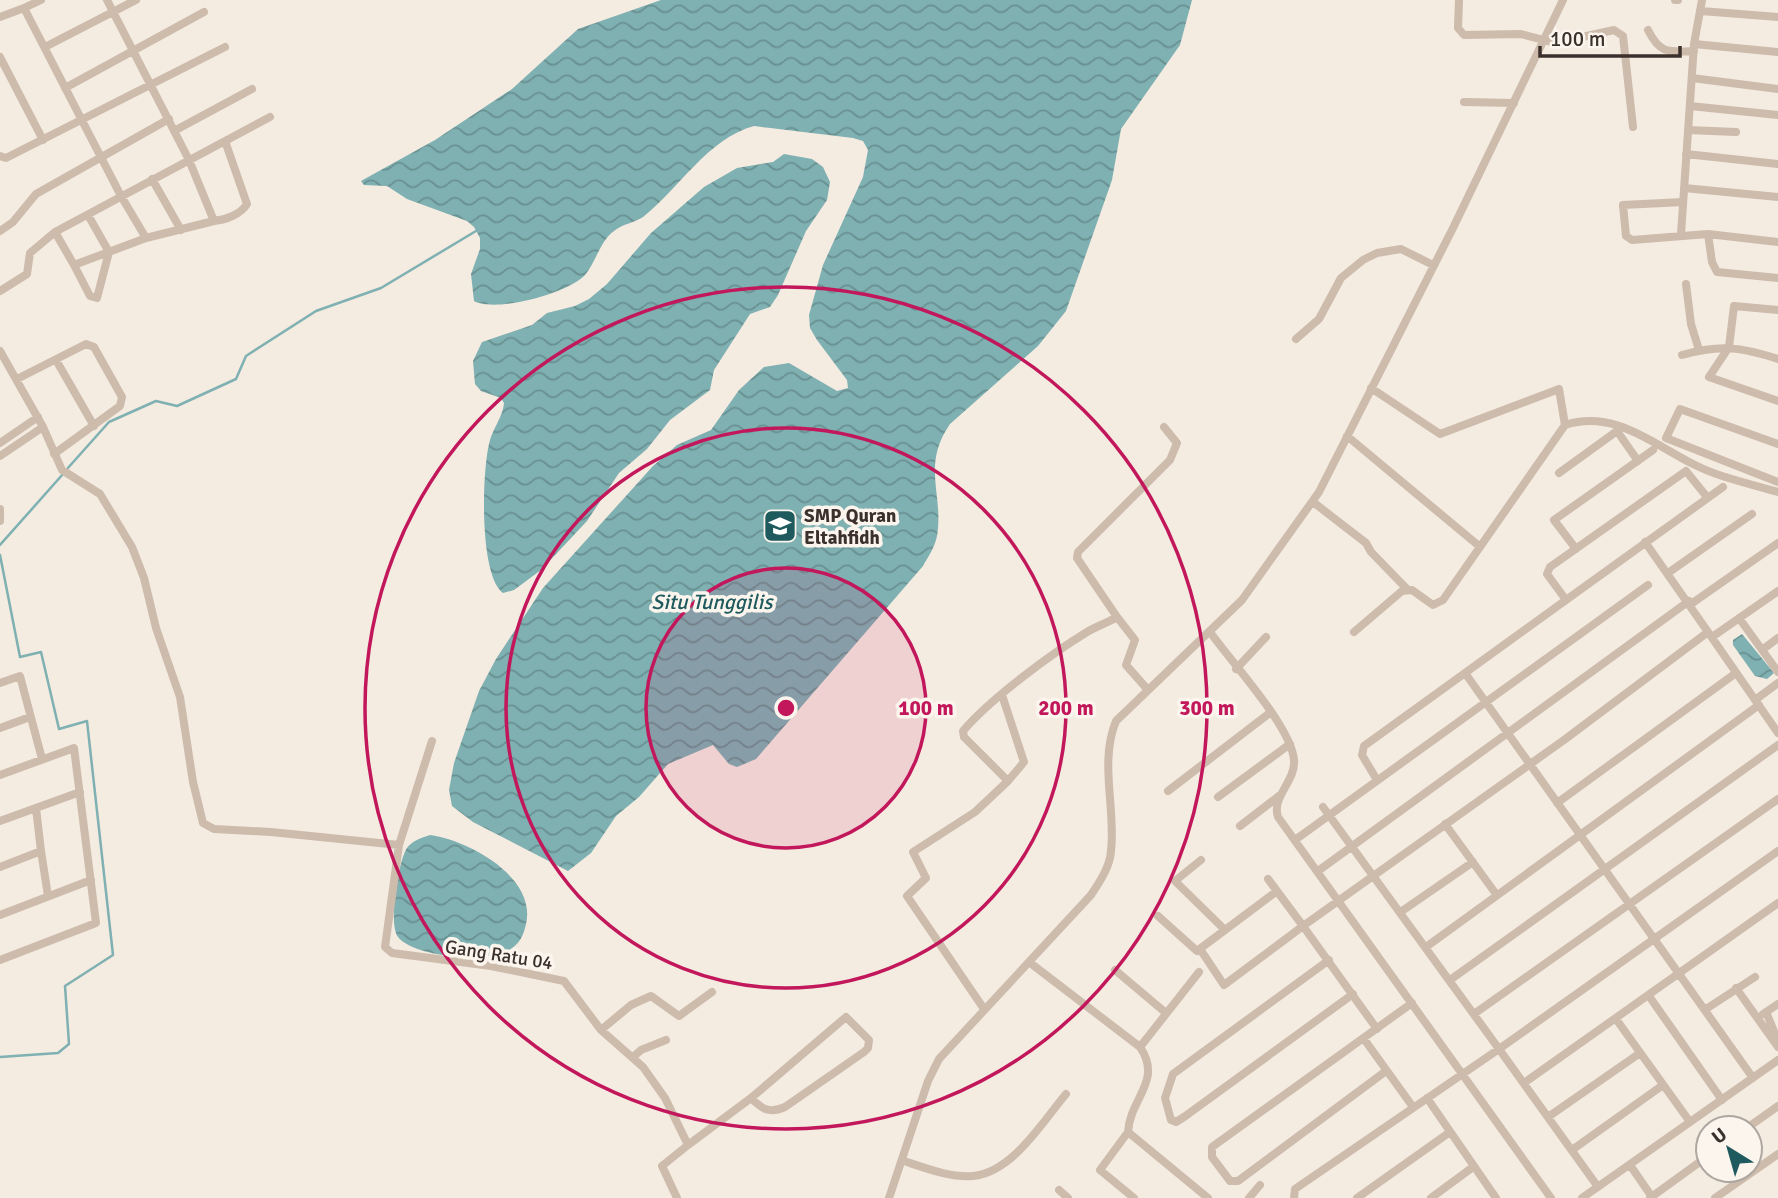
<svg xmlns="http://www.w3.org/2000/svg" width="1778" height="1198" font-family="Signika,sans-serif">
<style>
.water{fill:url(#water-waves)}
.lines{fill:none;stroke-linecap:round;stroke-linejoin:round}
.stream{stroke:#7fb0b2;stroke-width:2.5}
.street{stroke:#cdbbac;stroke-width:8}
.ring{fill:none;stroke:#c2185b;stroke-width:3.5}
.labels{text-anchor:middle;stroke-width:7;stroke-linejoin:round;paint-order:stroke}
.poi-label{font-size:19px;font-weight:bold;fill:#3b302b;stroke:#fbf5ee;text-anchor:start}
.street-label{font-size:19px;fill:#3b302b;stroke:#fbf5ee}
.water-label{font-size:21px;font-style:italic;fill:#1f5a5e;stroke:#fbf5ee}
.centre{fill:#c2185b;stroke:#fbf5ee;stroke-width:3.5}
.ring-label{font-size:21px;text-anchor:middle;font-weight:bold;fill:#c2185b;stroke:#fbf5ee;stroke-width:7;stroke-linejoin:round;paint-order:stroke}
</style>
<defs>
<pattern id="water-waves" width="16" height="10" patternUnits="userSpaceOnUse" patternTransform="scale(1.75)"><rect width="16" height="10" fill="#7fb0b2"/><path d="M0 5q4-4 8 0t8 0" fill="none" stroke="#699091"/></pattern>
</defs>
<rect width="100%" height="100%" fill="#f4ebe1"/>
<path class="water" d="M661 0H1192L1180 45 1121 129 1112 180 1066 311 1038 346 950 424C921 466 944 494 937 536 935 547 928 557 923 566L756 759 737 767 729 764 713 745 668 764 639 797 616 816 591 853 568 871 473 822 452 806 449 790 454 763 479 691 496 659 543 588 653 466 677 445 711 430 739 390 764 367 789 363 837 391 848 388 847 380 817 340 810 328 809 315 823 265 863 177 868 150 863 141 853 138 754 126C707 139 679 189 643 217 634 223 622 224 614 231 600 241 596 262 585 275 569 293 496 313 474 301L471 274 480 249V238L474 227 467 221 407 199 387 186 364 185 361 181 435 140 512 89 578 29Z
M784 154 812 159 823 167 830 182 827 200 806 231 778 295 770 307 750 314 714 370 710 390 670 420 647 449 619 473 587 521 541 570 514 590 503 593C479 575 482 473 489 444 492 429 503 417 504 403L501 398 481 391 475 384 473 361 482 342 532 325 547 313 575 306 589 299 607 284 651 233 704 187 737 168 773 162Z
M1742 634 1774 673 1767 679 1755 676 1733 645V640Z
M430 835C468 840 537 877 526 924 523 938 518 946 505 952 482 962 414 957 398 937 388 924 398 862 407 848 412 841 421 838 430 835Z"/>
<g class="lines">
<path class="stream" d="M67 469 109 422 156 401 177 406 236 379 246 356 316 311 381 288 476 231
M0 545 63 474
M0 555 20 657 41 652 59 729 87 721 113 955 65 986 69 1044 58 1053 0 1057"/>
<path class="street" d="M41 0 24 8 121 196 146 238 214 221 189 160 107 0
M1459 0 1458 28 1464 35 1521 34 1555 43 1614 30 1623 36 1633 127
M1675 0H1678
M1701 11 1778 17
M0 17 24 8
M1648 30C1660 54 1668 52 1694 51
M1694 44 1778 52
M45 47 136 0
M0 57 43 140
M1692 78 1778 89
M65 88 204 12
M1464 102 1514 103
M1690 106 1778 115
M1688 130 1736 132
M174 131 252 89
M1686 154 1778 164
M0 156 6 158 225 47
M152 179 181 230
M1684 188 1778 197
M1683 202 1623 205 1626 236 1632 240 1708 234 1778 242
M214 221C226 220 241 214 247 204L225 141
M0 231 13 222 36 194 169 119
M55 232 74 265 146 238
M1681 234 1694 44 1702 0
M1708 234 1712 262 1717 272 1778 278
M74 265 90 296 97 298 109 252 88 215
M1686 284 1691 324 1699 350
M0 291 27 274 30 253 55 232 270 117
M1778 310 1734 306 1729 347 1709 377 1778 401
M1296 339 1319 319 1341 278 1363 260 1377 253 1401 249 1433 265
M0 351 43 427 62 470 100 494 132 547 144 578 156 628 180 697 193 782 203 823 214 829 271 832 399 845
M1682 355C1720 344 1741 347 1778 359
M56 360 94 426
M17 379 86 344 94 347 122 397 120 406 54 454
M1371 388 1440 434 1559 389 1565 425
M1347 436 1479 546
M0 443 38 417
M1778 444 1680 409 1666 438 1778 482
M0 456 43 427
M1559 473 1617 431 1638 461
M1313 502 1366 543 1371 552 1407 589
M0 509V521
M1576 549 1554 520 1653 450
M1668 573 1752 514
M1566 600 1723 487
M1691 604 1778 543
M1117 617 1077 558 1078 552 1170 460 1177 443 1164 427
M1739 618 1778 672
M1210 632C1232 663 1291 726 1294 760 1296 781 1271 797 1278 817L1551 1198
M1354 632 1402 591 1412 590 1433 605 1443 600 1565 425C1615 409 1654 445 1695 465 1721 478 1751 484 1778 492
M1708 632 1778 733
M1712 637 1778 591
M1762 650 1778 638
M1236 669 1266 637
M1465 673 1566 600 1547 574 1550 567 1686 471 1707 497
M0 683 20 676 42 759
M1002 695 1024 762 1008 781
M1755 700 1778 683
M0 728 30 717
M432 741 399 845 385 947 392 953 491 966 564 981 601 1030 643 1067 665 1098 688 1145 662 1166 677 1198
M0 775 74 748 96 923 0 960
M1377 780 1362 755 1364 746 1465 673 1753 1078
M1168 791 1271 712
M1218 797 1290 744
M1557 803 1736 673
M1323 807 1499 1049 1778 851
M36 808 41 851
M0 821 80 792
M1445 824 1496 894
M1240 826 1279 796
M1295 840 1648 585
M1201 860 1175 881 1225 930
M0 867 41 851 48 896
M1318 871 1689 601
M1402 911 1473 862
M0 915 91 880
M1158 916 1197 951 1277 891
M1426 947 1759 705
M1200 949 1224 985 1303 926 1268 879
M1329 960 1173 1074 1165 1098 1171 1120 1176 1122 1184 1117 1353 994
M1029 962 1140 1047C1163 1081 1130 1098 1128 1132L1208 1198
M1115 970 1166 1013
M1450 980 1778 745
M1736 988 1778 1047
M1649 996 1722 1100
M984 1009 907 896 926 878 913 852 975 812 1008 781 964 737 963 731C990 699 1051 654 1087 632 1097 626 1107 623 1117 617L1135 640 1126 665 1148 690
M1706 1009 1755 977
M1766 1012 1778 1041
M1474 1014 1778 799
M1763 1014 1778 1004
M1616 1019 1690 1122
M1377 1029 1303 926 1564 740 1708 632 1645 542
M601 1030 631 1005 651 996 679 1016 712 992
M1364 1039 1413 1107
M1140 1047 1199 972
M633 1057 641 1050 666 1040
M1386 1071 1238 1181H1230L1212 1157V1147L1412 1003
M1524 1083 1778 903
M1427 1098 1496 1198
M1548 1117 1640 1053
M1747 1128 1778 1106
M1128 1132 1100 1170 1134 1198
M688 1145 751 1098 846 1017 869 1040 868 1048 864 1052 785 1107C769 1114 762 1109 751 1098
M1572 1150 1663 1085
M904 1161C925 1168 951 1178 973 1176 1013 1172 1043 1121 1066 1094
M1630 1165 1652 1197
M1059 1190 1068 1198
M889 1198 928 1081 939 1059 1091 895C1099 883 1110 867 1111 851 1116 809 1099 762 1116 721L1242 600 1319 492 1453 228 1563 0
M1249 1198 1260 1185
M1294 1198 1295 1189 1499 1049 1598 1187
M1357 1198 1450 1132
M1431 1198 1473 1167
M1582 1198 1778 1060
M1650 1198 1708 1156
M1715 1198 1778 1154"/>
</g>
<circle cx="786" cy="708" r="140" fill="#c2185b" fill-opacity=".12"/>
<g class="ring">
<circle cx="786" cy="708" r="140"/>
<circle cx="786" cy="708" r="280"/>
<circle cx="786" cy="708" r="421"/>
</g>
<defs>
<symbol id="school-square" viewBox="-11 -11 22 22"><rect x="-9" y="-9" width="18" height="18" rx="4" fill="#1f5a5e" stroke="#fbf5ee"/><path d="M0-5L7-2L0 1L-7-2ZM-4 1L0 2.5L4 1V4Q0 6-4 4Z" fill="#fff"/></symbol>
</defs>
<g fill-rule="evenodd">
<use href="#school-square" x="761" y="507" width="38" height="38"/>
</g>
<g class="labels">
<g class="poi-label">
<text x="804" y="522">SMP Quran<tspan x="804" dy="22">Eltahfidh</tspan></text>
</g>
<g class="street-label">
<text transform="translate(499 954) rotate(9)" y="7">Gang Ratu 04</text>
</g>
<g class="water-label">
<text x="712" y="609">Situ Tunggilis</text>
</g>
</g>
<circle cx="786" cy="708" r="10" class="centre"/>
<g class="ring-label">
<text x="926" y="715">100 m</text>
<text x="1066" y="715">200 m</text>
<text x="1207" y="715">300 m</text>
</g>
<g transform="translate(1729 1149) rotate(323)"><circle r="33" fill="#fbf5ee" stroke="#aea6a0" stroke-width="2"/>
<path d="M0-5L12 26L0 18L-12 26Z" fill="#1f5a5e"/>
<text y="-10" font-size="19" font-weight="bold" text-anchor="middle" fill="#3b302b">U</text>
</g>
<path d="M1540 46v10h140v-10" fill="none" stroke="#3b302b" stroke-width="3.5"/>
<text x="1550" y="46" font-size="21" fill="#3b302b" stroke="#fbf5ee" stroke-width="5" paint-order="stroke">100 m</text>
</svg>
